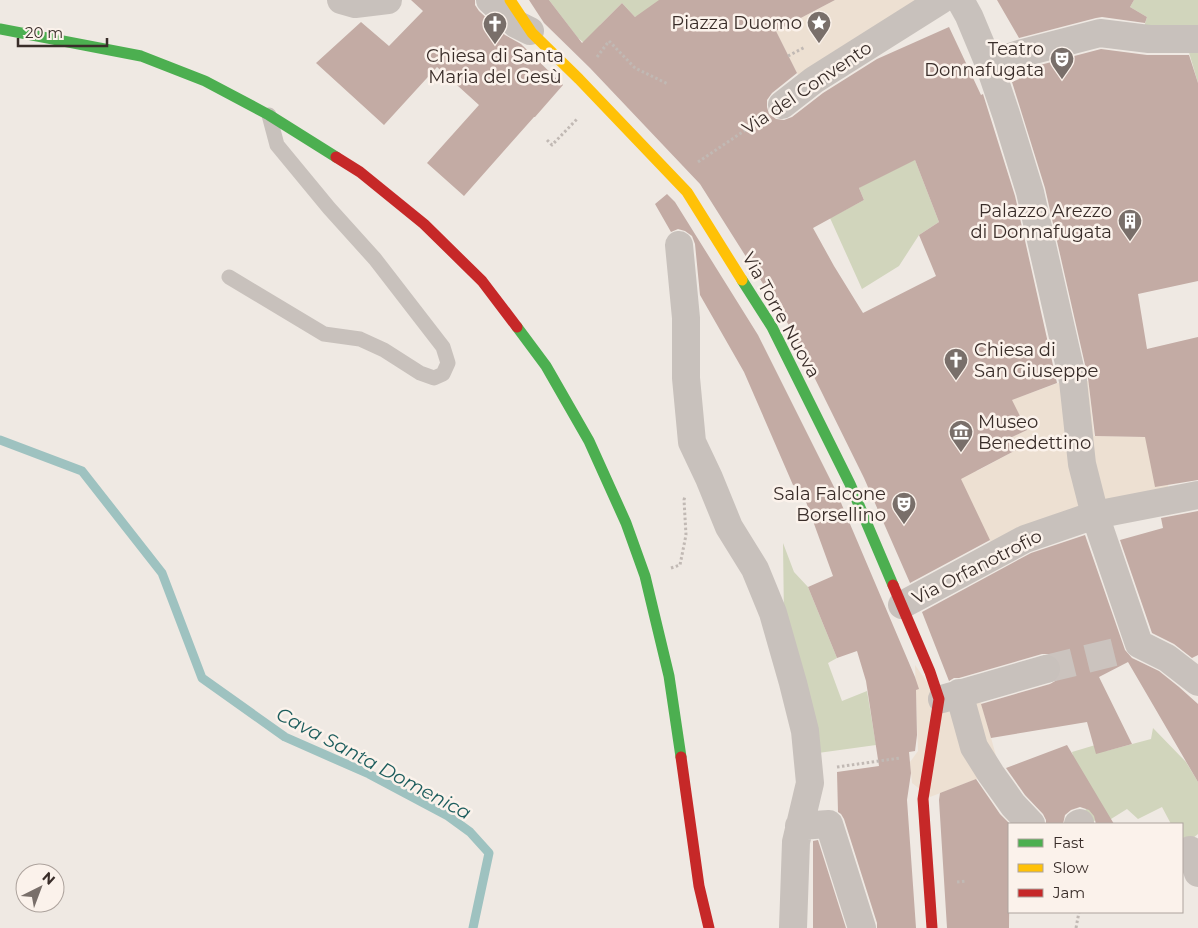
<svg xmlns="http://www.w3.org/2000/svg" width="1198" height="928" font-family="Montserrat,sans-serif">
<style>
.green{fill:#d1d5bc}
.plaza{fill:#ede0d2}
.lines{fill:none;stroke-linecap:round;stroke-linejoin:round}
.stream{stroke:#9ec2c0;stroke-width:9}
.building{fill:#c3aba4;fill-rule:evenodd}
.street-tunnel{stroke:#cbc3be;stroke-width:28;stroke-dasharray:28 14;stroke-linecap:butt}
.path{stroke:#c1b9b4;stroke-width:3;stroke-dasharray:2.5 2.5;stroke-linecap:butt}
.lane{stroke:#c8c1bc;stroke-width:15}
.street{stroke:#c8c1bc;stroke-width:28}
.fast{stroke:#4caf50;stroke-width:11}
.slow{stroke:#ffc107;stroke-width:11}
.jam{stroke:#c62828;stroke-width:11}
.labels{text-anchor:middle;stroke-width:5;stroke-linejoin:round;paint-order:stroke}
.poi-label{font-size:18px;fill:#392d29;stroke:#fbf2eb;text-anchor:end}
.street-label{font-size:18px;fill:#392d29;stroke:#fbf2eb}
.water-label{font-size:19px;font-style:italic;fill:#1c5d5d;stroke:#fbf2eb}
</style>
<rect width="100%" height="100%" fill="#efe9e3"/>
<path class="green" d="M549 0H681L635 17 622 3 600 25 595 52 578 38Z
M1134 0H1198V31L1143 30 1147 17 1130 7Z
M1198 48V83L1188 49Z
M910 147 939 222 919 235 899 266 862 289 830 218 864 200 859 188Z
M783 543 794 572 808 587 837 658 828 663 842 701 867 691 876 745 818 753 784 619Z
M1153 728 1186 762 1198 782V834L1182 847V824H1171L1162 807 1138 819 1127 809 1111 819 1102 814 1091 824 1085 810 1100 801 1075 765 1072 752 1102 743 1106 751 1151 739Z"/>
<path class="plaza" d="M835 0H921L801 81 776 31Z
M1088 381 1094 436 1159 437 1168 484 1169 501 996 554 955 467 977 471 1018 449 1012 437 1027 430 1011 400 1061 382Z
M915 665 939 699 977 688 1000 770 930 797 912 783 910 762 918 751Z"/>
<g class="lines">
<path class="stream" d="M0 440 82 471 162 573 202 678 285 737 369 774 448 816 470 832 489 853 473 928"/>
</g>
<path class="building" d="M411 0H475V5L479 11 505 35 521 44 563 85 535 117H534L464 196 427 163 479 105 437 67 384 125 316 63 361 22 389 46 423 11Z
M529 0H549L582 43 622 3 635 17 659 0H835L776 31 797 73 772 93 767 100V107L769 114 776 119 784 120 792 117 823 93 877 59 949 27 981 95 983 94 1015 196 1057 383 1012 400 1027 430 1012 437 1018 449 961 479 990 540 910 583 864 478 786 320 700 184 590 68 544 23ZM915 160 939 222 919 235 936 276 863 313 834 266 813 228 864 200 859 188Z
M997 0H1134L1130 7 1147 17 1145 23 1102 17 1096 18 1019 38Z
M1101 49 1147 55H1189L1198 83V281L1138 294 1147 349 1198 337V480L1155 487 1145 437 1095 436 1088 378 1045 188 1012 82 1019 79 1017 71Z
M667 194 675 202 758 335 836 491 915 677 919 689 916 690 917 735 915 751 909 752 911 773 907 800 916 928H877V923L844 819 841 814 838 812 837 772 879 766 866 681 857 651 837 658 808 587 833 576 801 488 793 485 744 372 700 295 695 244 692 236 685 231 678 229 671 232 655 204Z
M1198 511V655L1192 658 1174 644 1152 633 1120 540 1163 528 1161 518Z
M1085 535 1125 650 1132 658 1159 671 1179 687 1198 704V782L1128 662 1099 677 1132 744 1096 754 1087 722 991 738 981 704 1050 684 1057 680 1061 673V665L1057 658 1050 654H1042L959 678H954L949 681 922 612 1031 553Z
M1067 745 1114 824H1096L1094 816 1089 810 1080 807 1071 810 1065 815 1063 824H1046V820L1043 814 1025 795 1006 768Z
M976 779 1000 814 1010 824 1009 928H947L939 800 940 793Z
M818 840 846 928H813V841Z"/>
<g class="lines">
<path class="street-tunnel" d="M1046 669 1123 650"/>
<path class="path" d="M788 56 805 47
M597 57 609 41 635 68 668 84
M547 140 552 145 578 118
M698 162 747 129 759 122
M671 568 680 565 686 535 684 500 685 496
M837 767 900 758
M957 882 967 881
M1076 928 1079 912"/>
<path class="lane" d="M229 277 324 334 360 339 384 350 420 373 434 378 443 374 448 363 443 347 375 259 329 208 277 145 269 115"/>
<path class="street" d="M341 0 355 4 388 0
M490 0 516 24 530 31
M960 0 969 16 989 64 1006 114 1030 192 1073 381 1082 464 1095 515 1139 644 1167 658 1198 682
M989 64 1019 54 1100 33 1149 39H1198
M782 105 814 80 941 0
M679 245 686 318V378L692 442 709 478 729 527 755 569 773 613 793 683 805 731 810 783 796 842 793 928
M902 605 1025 539 1095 515 1198 495
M959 693 974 747 991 774 1013 805 1031 824
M942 699 1046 669
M1078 824 1080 823
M799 826 829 824 862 928
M1190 850 1198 873"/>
<path class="fast" d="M0 29 141 56 205 81 269 115 336 157
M742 280 772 327 850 484 893 585
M517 327 546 366 589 441 626 523 645 576 669 676 681 757"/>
<path class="slow" d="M510 0 532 33 579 79 687 192 742 280"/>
<path class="jam" d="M336 157 360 172 424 224 482 281 517 327
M893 585 930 672 939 699 923 799 932 928
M681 757 699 886 709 928"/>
</g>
<defs>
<symbol id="sight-pin" viewBox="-11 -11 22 30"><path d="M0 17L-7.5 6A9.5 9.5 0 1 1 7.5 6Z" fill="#796f6a" stroke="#fbf2eb"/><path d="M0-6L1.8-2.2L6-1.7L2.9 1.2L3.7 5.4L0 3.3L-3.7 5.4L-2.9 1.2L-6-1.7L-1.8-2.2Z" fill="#fff"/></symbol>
<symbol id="church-pin" viewBox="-11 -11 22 30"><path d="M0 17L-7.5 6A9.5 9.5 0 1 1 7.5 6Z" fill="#796f6a" stroke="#fbf2eb"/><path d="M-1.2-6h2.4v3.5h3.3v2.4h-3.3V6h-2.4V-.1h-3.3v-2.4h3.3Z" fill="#fff"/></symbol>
<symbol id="theatre-pin" viewBox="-11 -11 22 30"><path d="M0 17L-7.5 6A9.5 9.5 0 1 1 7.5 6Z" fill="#796f6a" stroke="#fbf2eb"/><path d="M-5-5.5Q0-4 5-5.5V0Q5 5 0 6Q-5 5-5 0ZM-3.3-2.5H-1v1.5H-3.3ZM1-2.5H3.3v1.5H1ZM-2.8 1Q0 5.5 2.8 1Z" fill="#fff"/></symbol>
<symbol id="building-pin" viewBox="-11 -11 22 30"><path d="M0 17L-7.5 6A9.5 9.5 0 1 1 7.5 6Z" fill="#796f6a" stroke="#fbf2eb"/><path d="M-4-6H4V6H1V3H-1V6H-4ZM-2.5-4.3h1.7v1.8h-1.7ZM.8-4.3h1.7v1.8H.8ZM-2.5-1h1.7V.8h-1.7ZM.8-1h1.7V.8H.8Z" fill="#fff"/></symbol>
<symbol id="museum-pin" viewBox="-11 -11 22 30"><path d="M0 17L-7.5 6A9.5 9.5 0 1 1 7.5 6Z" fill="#796f6a" stroke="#fbf2eb"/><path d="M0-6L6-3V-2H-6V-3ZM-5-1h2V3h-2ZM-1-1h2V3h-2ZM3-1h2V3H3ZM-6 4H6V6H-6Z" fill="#fff"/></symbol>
</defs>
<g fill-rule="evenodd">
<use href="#sight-pin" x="805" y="9" width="28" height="38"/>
<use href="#church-pin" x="481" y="10" width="28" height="38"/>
<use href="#theatre-pin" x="1048" y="45" width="28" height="38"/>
<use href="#building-pin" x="1116" y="207" width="28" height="38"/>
<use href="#church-pin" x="942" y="346" width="28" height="38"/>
<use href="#museum-pin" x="947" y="418" width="28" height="38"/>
<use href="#theatre-pin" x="890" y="490" width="28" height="38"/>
</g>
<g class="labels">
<g class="poi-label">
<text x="802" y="29">Piazza Duomo</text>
<text x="1044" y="55">Teatro<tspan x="1044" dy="21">Donnafugata</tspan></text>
<text x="495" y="62" text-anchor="middle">Chiesa di Santa<tspan x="495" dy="21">Maria del Gesù</tspan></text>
<text x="1112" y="217">Palazzo Arezzo<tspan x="1112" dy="21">di Donnafugata</tspan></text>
<text x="974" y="356" text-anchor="start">Chiesa di<tspan x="974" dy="21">San Giuseppe</tspan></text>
<text x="978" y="428" text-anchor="start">Museo<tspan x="978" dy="21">Benedettino</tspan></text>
<text x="886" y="500">Sala Falcone<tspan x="886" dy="21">Borsellino</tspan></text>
</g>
<g class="street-label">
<text transform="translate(807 88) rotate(-34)" y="6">Via del Convento</text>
<text transform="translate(781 315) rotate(61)" y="6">Via Torre Nuova</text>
<text transform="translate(977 567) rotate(-27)" y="6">Via Orfanotrofio</text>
</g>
<g class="water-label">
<text transform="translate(374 763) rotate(28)" y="7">Cava Santa Domenica</text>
</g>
</g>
<rect x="1008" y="823" width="175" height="90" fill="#fbf2eb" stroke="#ada39d"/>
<rect x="1018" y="839" width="25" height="8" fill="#4caf50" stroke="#ada39d"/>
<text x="1053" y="848" font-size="15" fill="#392d29">Fast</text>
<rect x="1018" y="864" width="25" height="8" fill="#ffc107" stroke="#ada39d"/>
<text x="1053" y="873" font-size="15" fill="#392d29">Slow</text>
<rect x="1018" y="889" width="25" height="8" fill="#c62828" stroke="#ada39d"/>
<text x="1053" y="898" font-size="15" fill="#392d29">Jam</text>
<g transform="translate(40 888) rotate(42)"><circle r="24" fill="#fbf2eb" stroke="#ada39d"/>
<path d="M0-4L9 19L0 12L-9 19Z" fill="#796f6a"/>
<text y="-8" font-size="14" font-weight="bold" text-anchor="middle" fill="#392d29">N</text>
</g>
<path d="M18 38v8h89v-8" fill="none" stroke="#392d29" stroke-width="2.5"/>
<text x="25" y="38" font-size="15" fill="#392d29" stroke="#fbf2eb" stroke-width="4" paint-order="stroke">20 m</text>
</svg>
